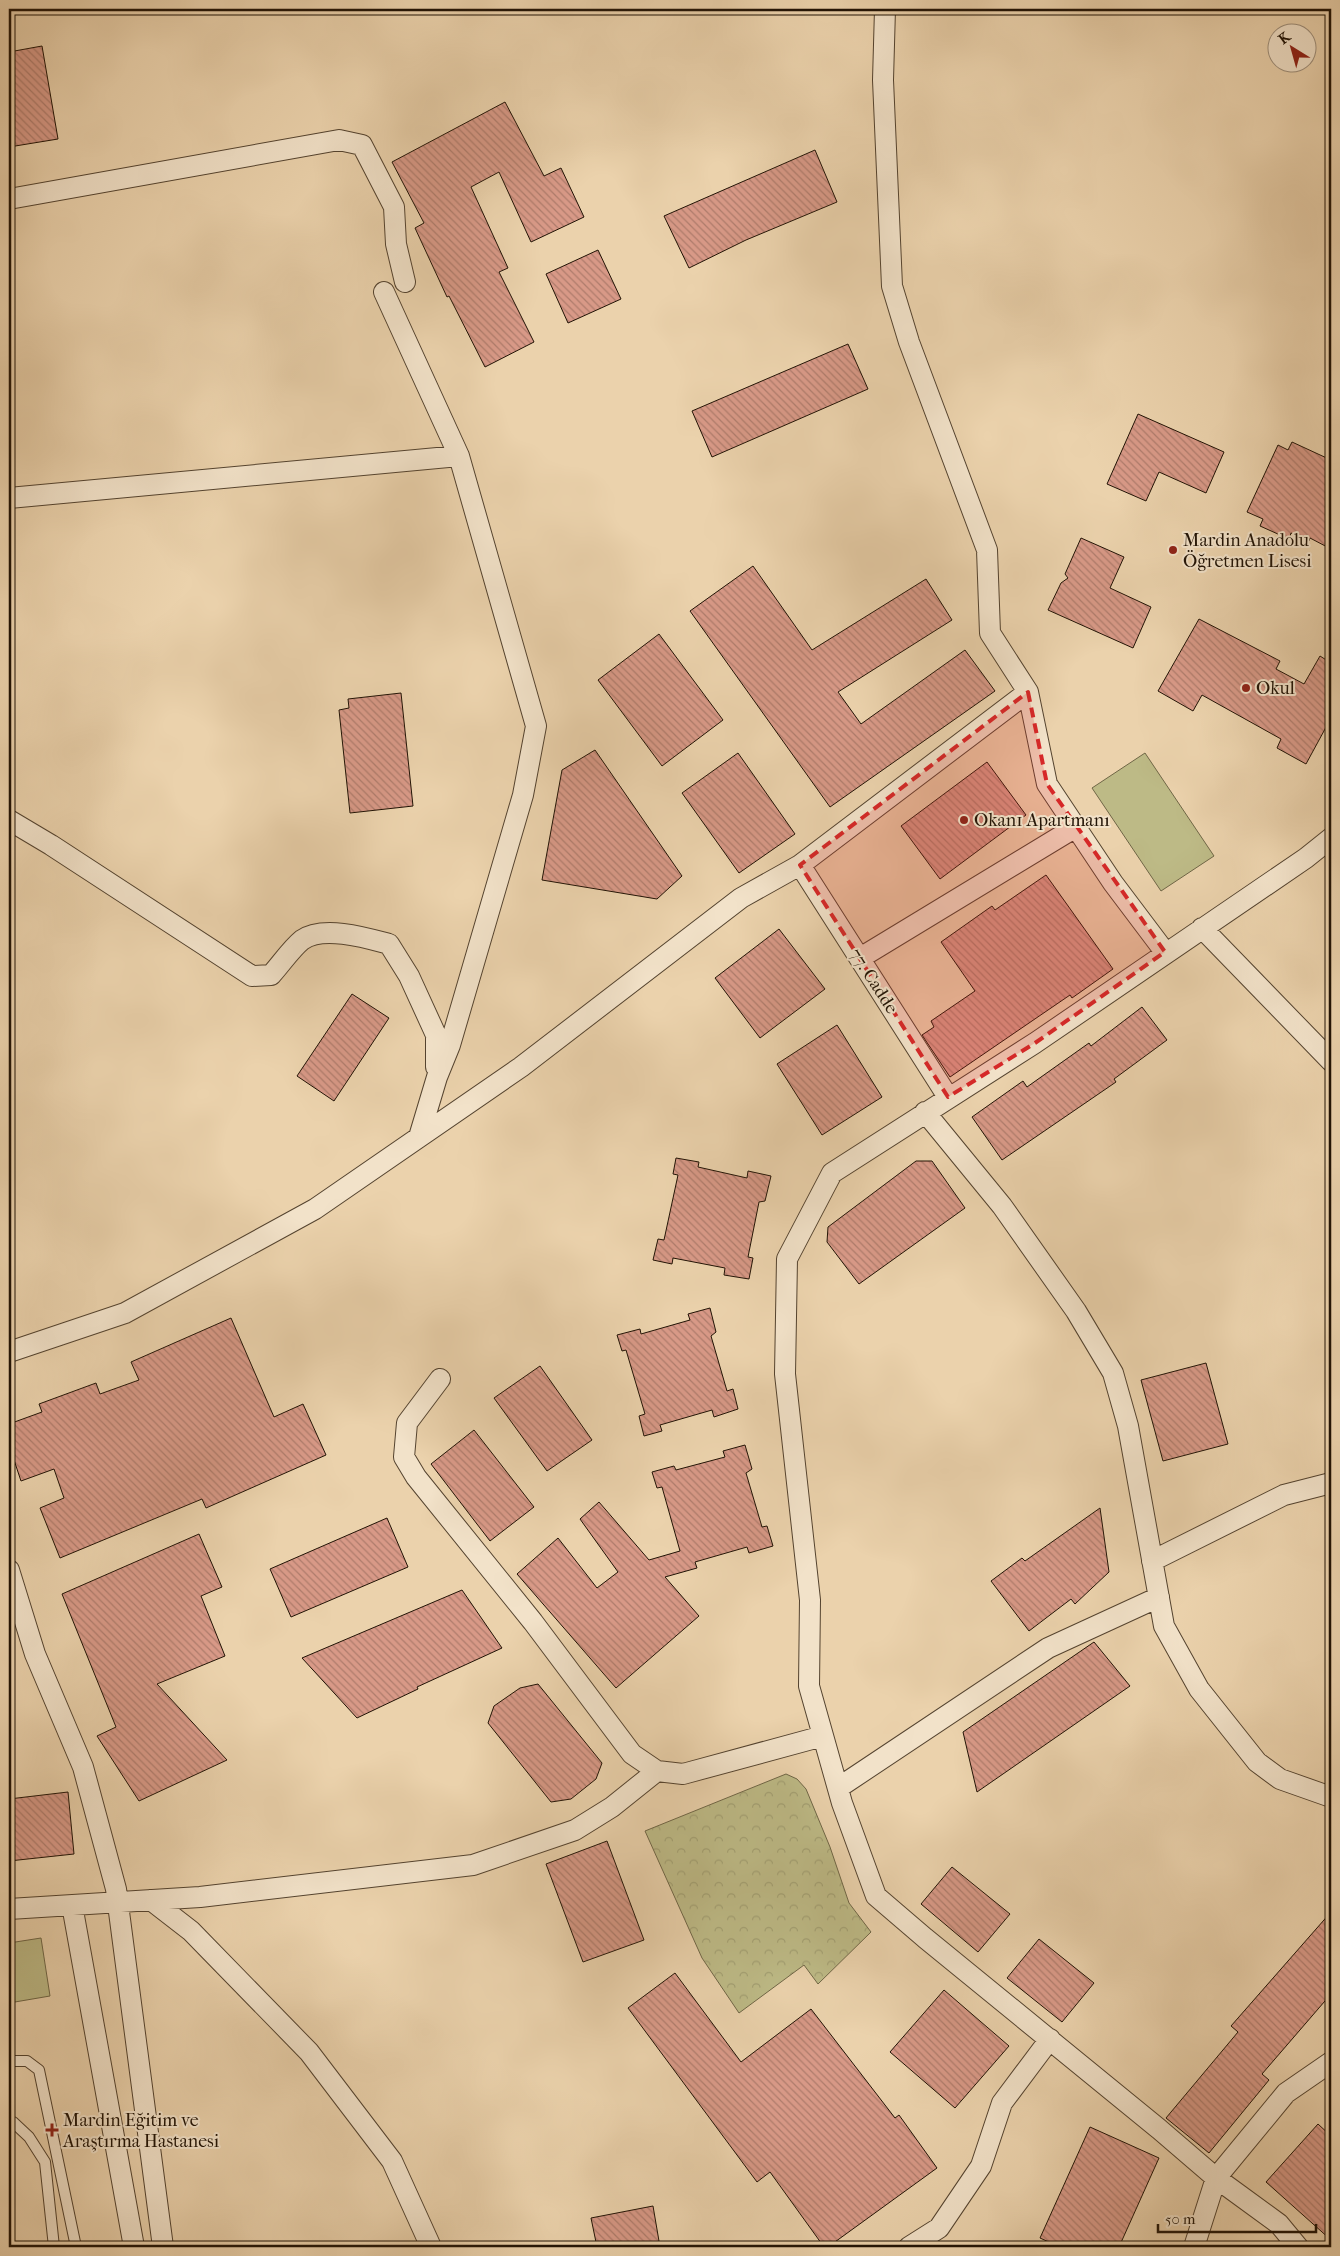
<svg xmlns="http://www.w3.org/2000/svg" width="1340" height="2256" font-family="'IM FELL French Canon',serif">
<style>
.grass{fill:#bdba86;stroke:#6f6646}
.forest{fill:url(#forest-crowns);stroke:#6f6646}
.building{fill:url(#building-back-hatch);stroke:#211305}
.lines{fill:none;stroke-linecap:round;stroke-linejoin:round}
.lane-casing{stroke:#54432f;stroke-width:12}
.street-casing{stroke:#54432f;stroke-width:22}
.lane{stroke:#f2e2c9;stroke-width:10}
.street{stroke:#f2e2c9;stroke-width:20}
.marked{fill:#d62828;fill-opacity:0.2;stroke:#d62828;stroke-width:4;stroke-dasharray:10 6;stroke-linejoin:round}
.poi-dot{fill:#8f2418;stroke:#f2e2c9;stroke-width:2}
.labels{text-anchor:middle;stroke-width:4;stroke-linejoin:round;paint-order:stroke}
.poi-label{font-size:18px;fill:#211305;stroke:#f2e2c9;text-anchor:start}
.street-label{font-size:18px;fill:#211305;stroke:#f2e2c9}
</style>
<defs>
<pattern id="forest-crowns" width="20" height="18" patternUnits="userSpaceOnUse" patternTransform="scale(1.25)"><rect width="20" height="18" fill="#bdba86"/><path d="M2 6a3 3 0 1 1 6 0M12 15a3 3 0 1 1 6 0" fill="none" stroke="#a29f72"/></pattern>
<pattern id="building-back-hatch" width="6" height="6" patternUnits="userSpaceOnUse" patternTransform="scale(1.25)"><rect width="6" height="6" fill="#d89987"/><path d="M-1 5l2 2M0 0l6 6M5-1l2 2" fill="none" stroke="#af7c6c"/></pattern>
</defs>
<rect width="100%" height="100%" fill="#ebd2ac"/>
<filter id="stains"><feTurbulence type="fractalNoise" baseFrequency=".004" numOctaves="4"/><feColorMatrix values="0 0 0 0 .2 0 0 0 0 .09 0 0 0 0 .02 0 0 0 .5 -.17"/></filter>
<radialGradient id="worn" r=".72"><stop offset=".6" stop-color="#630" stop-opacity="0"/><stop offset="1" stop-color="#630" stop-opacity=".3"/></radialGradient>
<path class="grass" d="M1145 753 1214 856 1161 891 1092 788Z
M41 1938 50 1996 9 2003V1943Z"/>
<path class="forest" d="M786 1774 797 1779 806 1789 830 1847 849 1903 871 1932 818 1984 804 1965 739 2013 702 1958 645 1831Z"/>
<path class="building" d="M42 46 58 139 9 147V52Z
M505 102 544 176 561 168 584 217 531 242 499 172 471 187 508 268 499 272 534 342 485 367 449 296 447 297 415 228 424 223 392 162Z
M815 150 837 202 746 240 689 268 664 216Z
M598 250 621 299 568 323 546 274Z
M848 344 868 389 712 457 692 411Z
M1138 414 1224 452 1206 493 1159 472 1146 501 1107 484Z
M1292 442 1331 460V549L1310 538 1309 541 1291 533 1289 539 1260 526 1263 519 1247 512 1278 445 1288 450Z
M1081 538 1124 557 1110 588 1151 607 1133 648 1048 610 1061 583 1068 578 1065 574Z
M753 566 812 650 926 579 952 620 838 692 861 724 965 650 995 691 830 807 690 611Z
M1199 619 1280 661 1276 669 1304 684 1320 656 1331 663V718L1306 764 1277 748 1281 739 1202 695 1193 711 1158 691Z
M659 634 723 720 662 766 598 680Z
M401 693 413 806 350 813 339 710 349 708 348 699Z
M595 750 682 876 657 899 542 880 562 770Z
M738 753 795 834 739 873 682 793Z
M987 762 1026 815 940 879 901 826Z
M1046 875 1113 969 1072 998 1070 995 950 1077 922 1035 934 1027 931 1021 975 991 941 942 992 906 995 910Z
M779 929 825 989 760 1038 715 978Z
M352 994 389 1018 334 1101 297 1076Z
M1142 1007 1167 1040 1114 1079 1116 1082 1002 1160 972 1117 1023 1081 1027 1087 1089 1043 1091 1046Z
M837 1025 882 1097 822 1135 777 1064Z
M676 1158 699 1162 698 1167 747 1178 748 1171 771 1176 765 1201 759 1202 748 1257 753 1258 749 1279 724 1275 725 1268 673 1258 672 1264 653 1260 658 1239 664 1240 678 1175 673 1174Z
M916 1161H932L965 1208 859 1284 827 1242 828 1227Z
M710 1308 716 1332 711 1336 727 1391 733 1389 738 1409 714 1417 712 1410 660 1425 662 1431 644 1436 639 1416 645 1414 626 1350 622 1351 617 1335 640 1329 641 1334 690 1320 688 1314Z
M231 1318 274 1417 303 1404 326 1455 206 1508 202 1499 60 1558 40 1508 64 1498 54 1469 21 1481 9 1445V1424L42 1412 39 1404 96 1383 100 1394 139 1380 131 1362Z
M1206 1363 1228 1444 1163 1461 1141 1380Z
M540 1366 592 1440 547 1471 494 1398Z
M474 1430 534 1507 490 1541 431 1464Z
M745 1445 752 1469 746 1473 762 1527 767 1526 773 1546 749 1553 747 1547 695 1562 697 1568 665 1577 699 1616 616 1688 517 1574 558 1538 597 1588 618 1572 580 1519 599 1502 649 1560 680 1551 662 1487 657 1488 652 1472 674 1466 676 1470 725 1457 723 1451Z
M1100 1508 1109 1572 1075 1604 1071 1599 1029 1631 991 1581 1022 1558 1025 1561Z
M387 1518 408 1567 291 1617 270 1569Z
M199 1534 222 1587 201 1596 225 1656 157 1684 227 1760 139 1801 97 1736 116 1727 62 1594Z
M462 1590 502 1648 417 1687 418 1689 357 1718 302 1658Z
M1094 1642 1130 1686 977 1792 963 1732Z
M538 1684 602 1763 596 1779 571 1799 551 1802 488 1723 494 1706 520 1688Z
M68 1792 74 1854 9 1861V1799Z
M607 1841 644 1940 583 1962 546 1864Z
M952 1867 1010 1914 978 1952 921 1904Z
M1331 1912V1994L1262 2074 1269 2080 1209 2153 1166 2118 1238 2032 1231 2026Z
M1039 1939 1094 1983 1062 2022 1007 1978Z
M675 1973 741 2062 811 2009 895 2118 899 2115 937 2168 828 2247H824L770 2172 757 2182 628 2008Z
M944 1990 1009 2046 955 2108 890 2052Z
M1318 2124 1331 2136V2240L1266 2182Z
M1090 2127 1159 2158 1119 2247H1060L1040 2238Z
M653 2206 660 2247H597L591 2218Z"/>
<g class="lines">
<defs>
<path id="lane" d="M9 2061H27L39 2070 76 2247
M9 2123 13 2122 29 2137 45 2162 54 2247"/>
<path id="street" d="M885 9 883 80 892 286 909 342 987 550 990 633 1028 692 1047 784 1113 883 1165 952
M9 199 339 140 362 145 394 207 396 244 405 282
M384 292 459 456 536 726 523 795 450 1045 437 1077 419 1137
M9 498 459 456
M9 820 51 845 252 976 271 975C281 964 291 949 302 940 323 925 367 938 389 944L409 976 436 1035V1067
M800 865 948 1097
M1202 928 1331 1061
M860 958 1076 827
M925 1112 1002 1206 1076 1311 1113 1373 1128 1426 1164 1626 1199 1689 1257 1762 1280 1779 1331 1797
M9 1352 125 1313 315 1209 521 1067 741 898 800 865 1028 692
M440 1379 407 1423 404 1457 416 1477 533 1622 632 1754 657 1771 683 1774 823 1736
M1152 1561 1284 1495 1331 1483
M9 1570 35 1654 83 1767 116 1889 163 2247
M838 1788 1048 1648 1159 1597
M151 1900 191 1931 309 2052 392 2161 431 2247
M72 1905 134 2247
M9 1909 200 1897 473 1865 575 1830 612 1807 657 1771
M909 2247 939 2228 981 2166 1002 2103 1050 2039
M1194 2247 1216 2178 1286 2093 1331 2062
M1298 2247 1279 2224 1216 2178 1159 2129 925 1938 876 1896 842 1803 809 1686 810 1600 785 1374 787 1259 832 1173 1035 1043 1306 858 1331 838"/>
</defs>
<use href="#lane" class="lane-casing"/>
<use href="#street" class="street-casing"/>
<use href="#lane" class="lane"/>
<use href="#street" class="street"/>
</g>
<path class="marked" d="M1028 692 1047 784 1165 952 1035 1043 948 1097 800 865Z"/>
<g class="poi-dot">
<circle cx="1173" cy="550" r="5"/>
<circle cx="1246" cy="688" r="5"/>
<circle cx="964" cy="820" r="5"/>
<path d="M49.5 2122.5h5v5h5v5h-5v5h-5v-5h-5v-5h5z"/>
</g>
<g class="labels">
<g class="poi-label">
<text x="1183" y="546">Mardin Anadolu<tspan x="1183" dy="21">Öğretmen Lisesi</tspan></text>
<text x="1256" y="694">Okul</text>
<text x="974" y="826">Okan1 Apartmanı</text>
<text x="63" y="2126">Mardin Eğitim ve<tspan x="63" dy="21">Araştırma Hastanesi</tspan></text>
</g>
<g class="street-label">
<text transform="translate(874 981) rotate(57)" y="6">77. Cadde</text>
</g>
</g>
<rect width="1340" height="2256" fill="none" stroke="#ebd2ac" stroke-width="30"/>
<rect x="10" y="10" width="1320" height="2236" fill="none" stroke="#211305" stroke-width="2.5"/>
<rect x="15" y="15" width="1310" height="2226" fill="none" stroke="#211305"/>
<g transform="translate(1292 48) rotate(323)"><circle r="24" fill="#f2e2c9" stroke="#9e8f7b"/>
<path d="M0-4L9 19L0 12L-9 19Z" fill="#8f2418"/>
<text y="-8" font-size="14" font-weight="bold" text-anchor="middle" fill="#211305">K</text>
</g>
<path d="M1158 2224v8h158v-8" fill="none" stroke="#211305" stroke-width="2.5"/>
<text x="1165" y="2224" font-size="15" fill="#211305" stroke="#f2e2c9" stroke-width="4" paint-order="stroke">50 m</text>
<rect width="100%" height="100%" filter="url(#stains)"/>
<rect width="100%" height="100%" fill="url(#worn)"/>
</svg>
